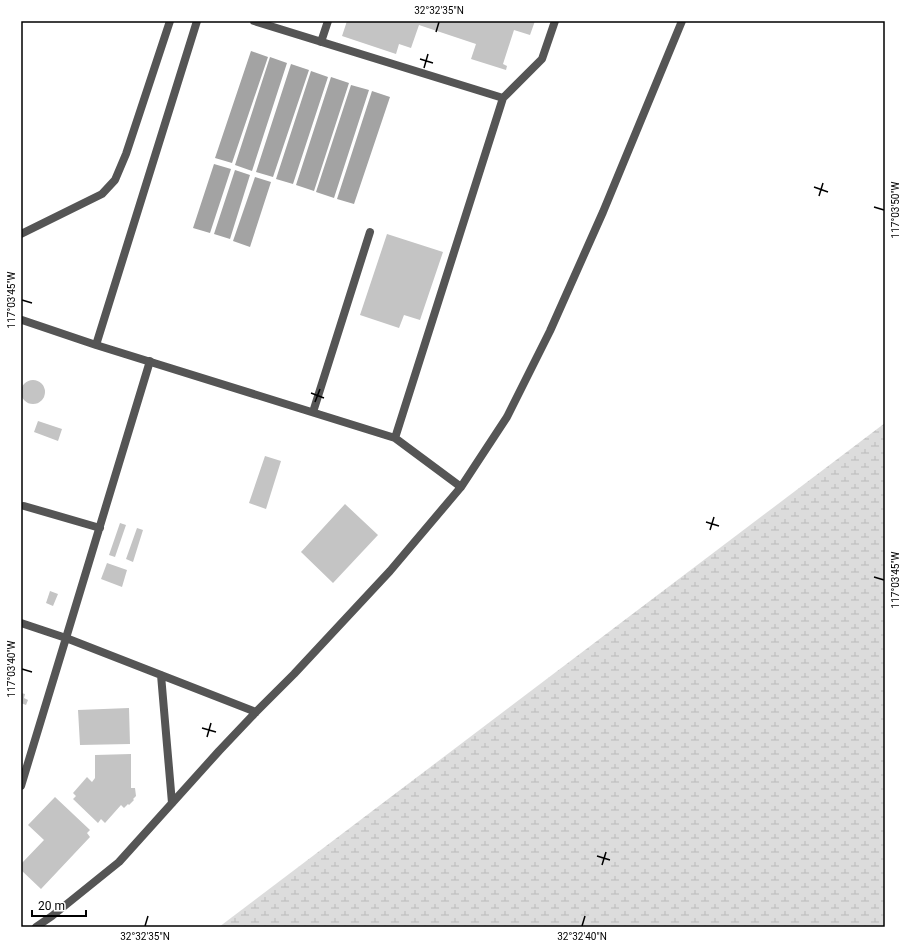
<svg xmlns="http://www.w3.org/2000/svg" width="906" height="948" font-family="Roboto,sans-serif">
<style>
.wetland{fill:url(#wetland-marsh)}
.water{fill:#a3a3a3}
.building{fill:#c4c4c4}
.lines{fill:none;stroke-linecap:round;stroke-linejoin:round}
.lane{stroke:#555;stroke-width:8}
.ticks{fill:none;stroke:#000;stroke-width:1.5}
.neatline{fill:none;stroke:#000;stroke-width:1.5}
.ticks-label{font-size:10px;text-anchor:middle;fill:#000}
</style>
<defs>
<pattern id="wetland-marsh" width="20" height="14" patternUnits="userSpaceOnUse"><rect width="20" height="14" fill="#dcdcdc"/><path d="M1 5h8M5 5V1M11 12h8M15 12V8" fill="none" stroke="#bbb"/></pattern>
</defs>
<rect width="100%" height="100%" fill="#fff"/>
<path class="wetland" d="M885 423V927H219Z"/>
<path class="water" d="M251 51 268 57 232 163 215 158Z
M270 57 287 63 252 171 235 165Z
M291 64 309 70 273 177 256 172Z
M311 71 328 77 293 184 276 179Z
M331 77 349 83 314 191 296 185Z
M351 85 369 90 334 198 316 192Z
M372 91 390 97 354 204 337 199Z
M214 164 231 169 210 233 193 228Z
M235 170 250 175 230 239 214 234Z
M255 177 271 182 250 247 233 241Z"/>
<path class="building" d="M347 21H535L530 35 514 30 503 64 507 66 506 70 471 59 476 44 419 25 411 48 399 44 396 54 342 36Z
M387 234 443 252 420 320 404 315 399 328 360 315Z
M21 392a12 12 0 1 1 24 0a12 12 0 1 1-24 0Z
M38 421 62 429 58 441 34 432Z
M265 456 281 461 266 509 249 503Z
M345 504 378 535 333 583 301 552Z
M120 523 126 525 115 557 109 555Z
M137 528 143 530 133 562 126 559Z
M107 563 127 570 122 587 101 579Z
M50 591 58 594 53 606 46 603Z
M21 693 25 694 24 698 28 700 26 705 21 703Z
M129 708 130 744 80 745 78 710Z
M131 754V788H135L136 796 133 799 134 800 129 805 128 804 124 808 121 805 105 823 101 819 98 823 73 799 76 796 73 793 87 777 92 782 95 778V755Z
M55 797 90 830 87 833 90 837 41 889 21 870V864L44 840 28 825Z"/>
<g class="lines">
<path class="lane" d="M254 21 503 98 542 59 555 21
M321 42 328 21
M21 234 102 194 115 180 126 154 170 21
M22 320 96 345 395 438 461 487
M96 345 197 21
M313 412 370 232
M395 438 503 98
M24 506 100 528
M21 623 66 638 150 361
M161 675 172 803
M21 786 66 638 256 712
M36 927 52 916 119 862 219 751 256 712 294 674 390 571 461 487 507 417 550 331 603 212 682 21"/>
</g>
<path class="ticks" d="M436 32 439 22M420 59 433 63M424 68 428 54M814 187 828 192M819 196 823 183M874 207 884 210M22 300 32 303M311 393 324 398M315 402 320 389M706 522 719 526M710 530 714 517M874 577 884 580M22 669 32 672M202 728 216 732M207 737 211 723M597 856 610 860M602 865 606 852M145 926 148 916M582 926 585 916"/>
<rect width="906" height="948" fill="none" stroke="#ffffff" stroke-width="44"/>
<path d="M32 910v6h54v-6" fill="none" stroke="#000000" stroke-width="2"/>
<text x="38" y="910" font-size="12" fill="#000000" stroke="#ffffff" stroke-width="3" paint-order="stroke">20 m</text>
<rect x="22" y="22" width="862" height="904" class="neatline"/>
<g class="ticks-label">
<text x="439" y="14">32°32'35"N</text>
<text transform="translate(895 210) rotate(-90)" y="4">117°03'50"W</text>
<text transform="translate(11 300) rotate(-90)" y="4">117°03'45"W</text>
<text transform="translate(895 580) rotate(-90)" y="4">117°03'45"W</text>
<text transform="translate(11 669) rotate(-90)" y="4">117°03'40"W</text>
<text x="145" y="940">32°32'35"N</text>
<text x="582" y="940">32°32'40"N</text>
</g>
</svg>
